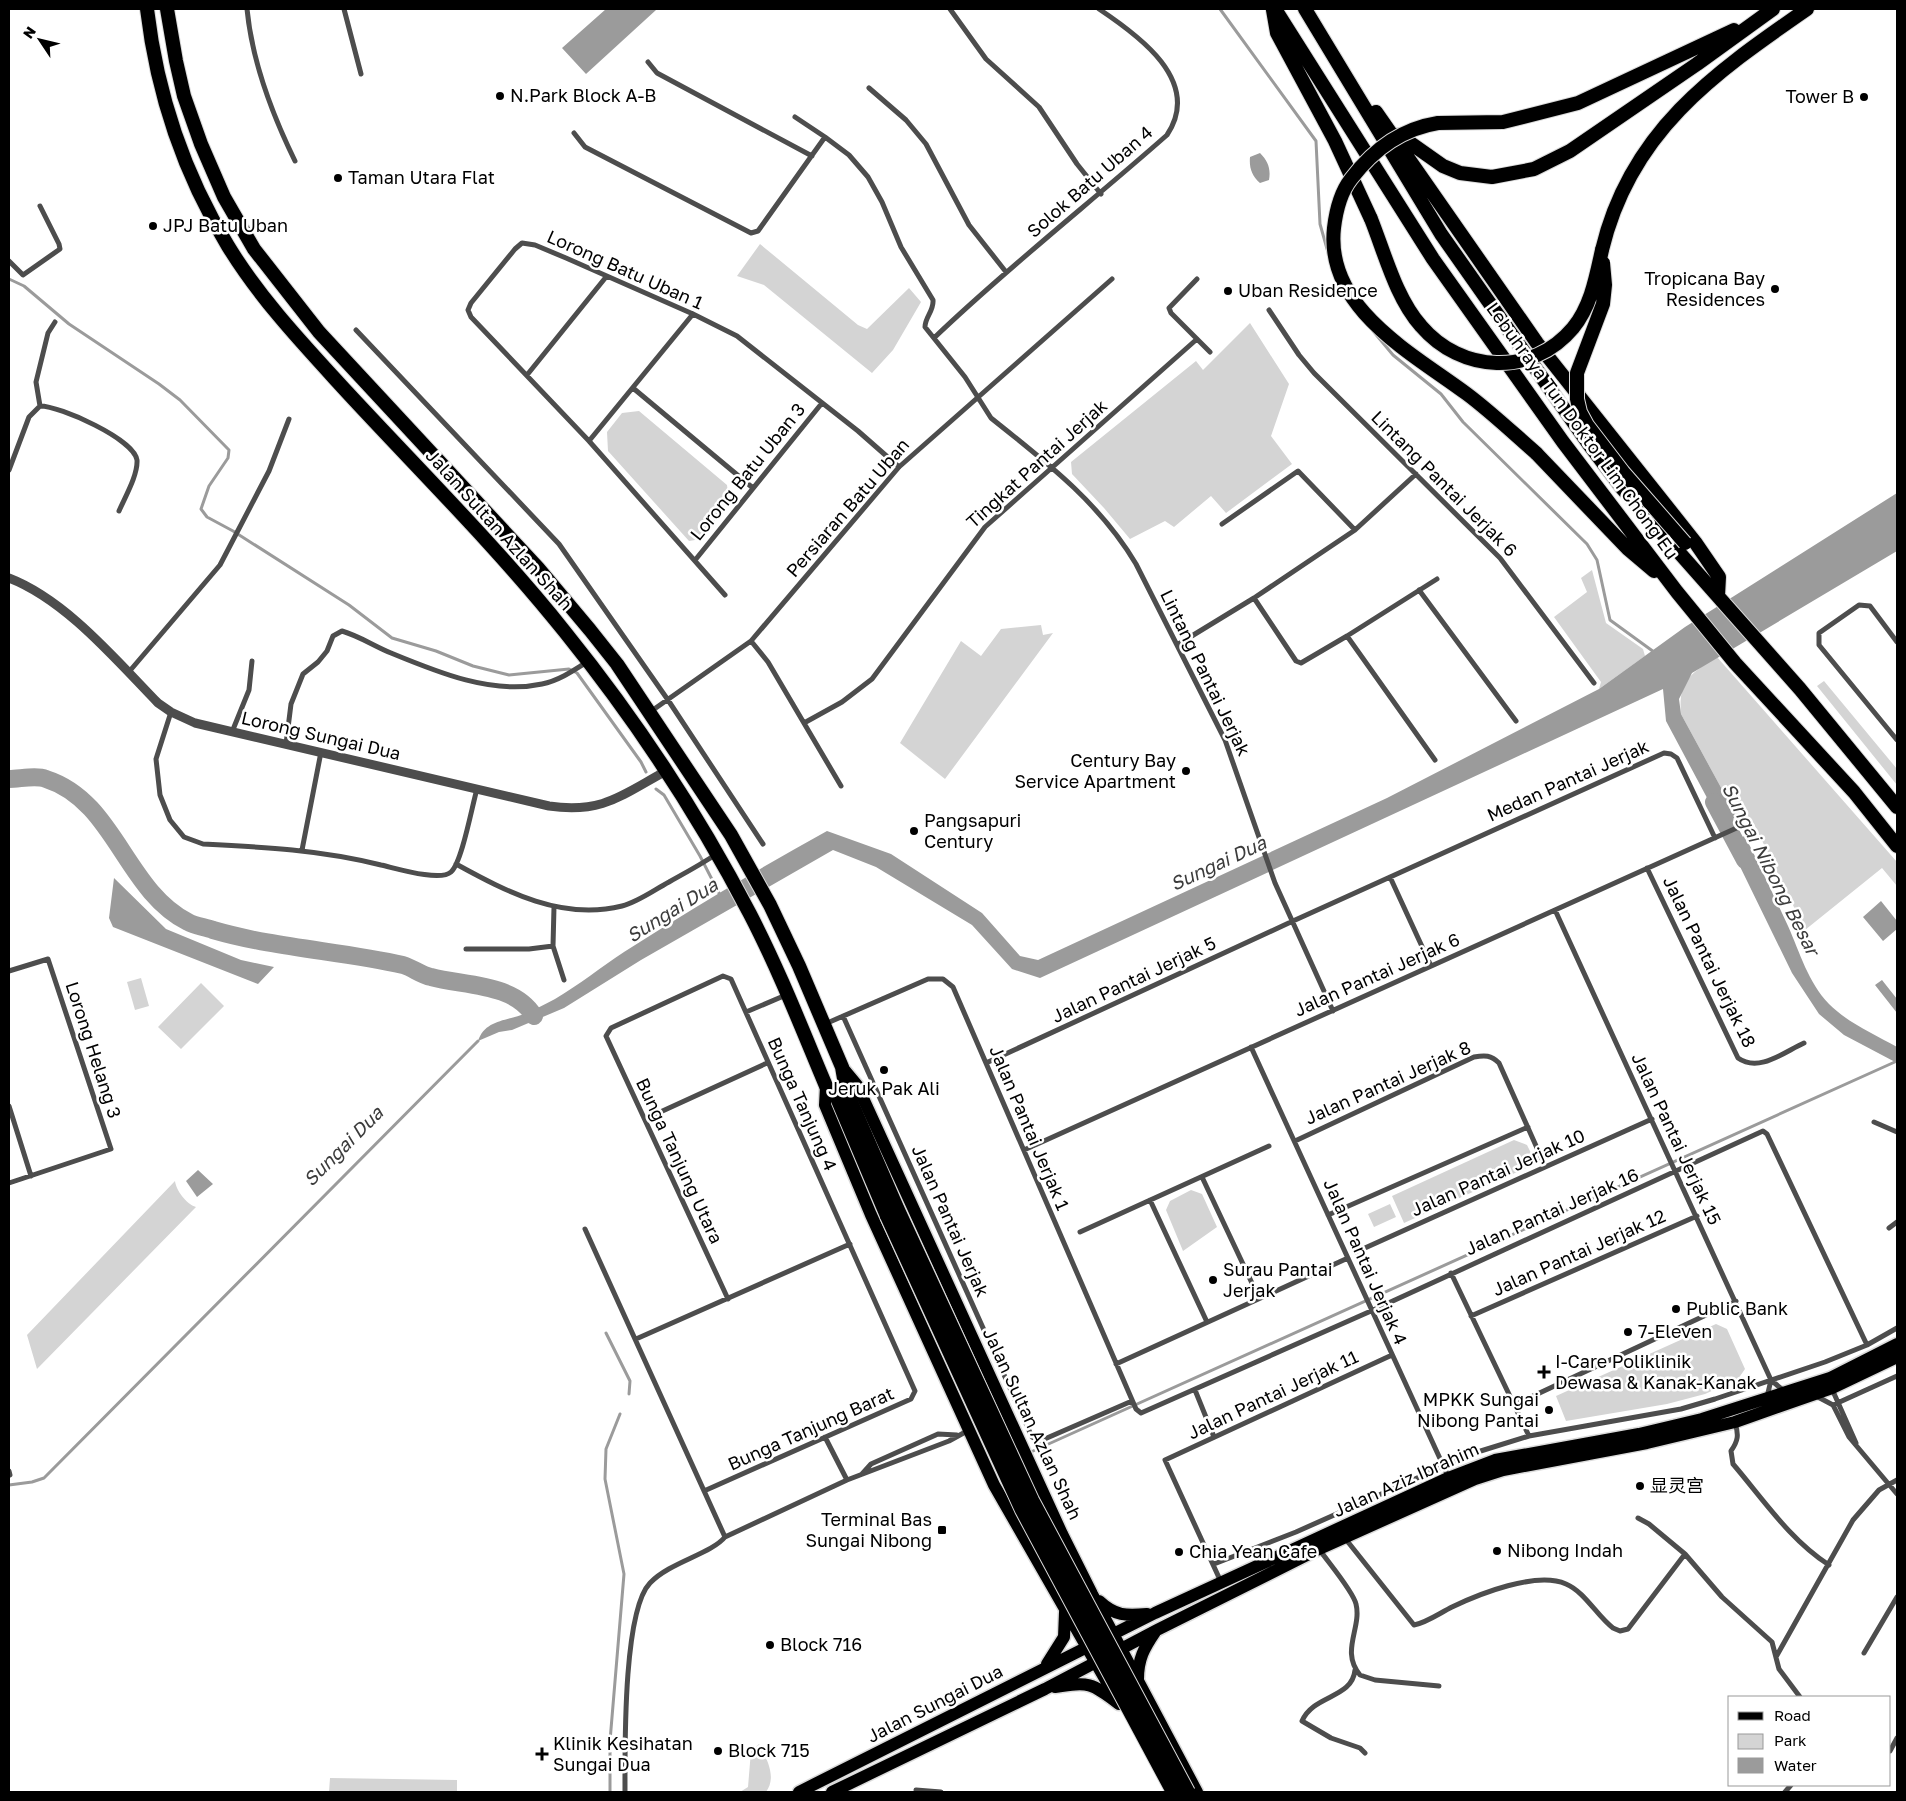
<svg xmlns="http://www.w3.org/2000/svg" width="1906" height="1801" font-family="'Golos Text','Noto Sans SC',sans-serif">
<style>
.green{fill:#d4d4d4}
.water{fill:#9b9b9b}
.lines{fill:none;stroke-linecap:round;stroke-linejoin:round}
.stream{stroke:#9b9b9b;stroke-width:3}
.river{stroke:#9b9b9b;stroke-width:18}
.primary-casing{stroke:#dbdbdb;stroke-width:15}
.trunk-casing{stroke:#dbdbdb;stroke-width:16}
.minor{stroke:#4d4d4d;stroke-width:5}
.tertiary{stroke:#4d4d4d;stroke-width:9}
.primary{stroke:#000;stroke-width:12}
.trunk{stroke:#000;stroke-width:14}
.trunk-bridge-casing{stroke:#dbdbdb;stroke-width:16;stroke-linecap:butt}
.trunk-bridge{stroke:#000;stroke-width:14}
.poi-dot{fill:#000;stroke:#fff;stroke-width:2}
.labels{text-anchor:middle;stroke-width:5;stroke-linejoin:round;paint-order:stroke}
.poi-label{font-size:18px;fill:#000;stroke:#fff;text-anchor:start}
.street-label{font-size:18px;fill:#000;stroke:#fff}
.water-label{font-size:19px;font-style:italic;fill:#3c3c3c;stroke:#fff}
</style>
<rect width="100%" height="100%" fill="#fff"/>
<path class="green" d="M760 244 858 325 867 329 909 288 921 302 893 350 872 373 764 285 737 276Z
M1250 323 1289 384 1271 436 1292 464 1226 513 1211 496 1174 527 1165 521 1130 539 1104 508 1072 474 1071 462 1196 361 1203 370Z
M639 411 727 485 729 502 701 539 689 541 608 451 607 432 622 413Z
M1592 570 1606 623 1643 649 1645 656 1599 689 1601 682 1554 617 1587 592 1581 578Z
M1041 625 1043 635 1053 633 945 779 900 743 961 641 981 656 1001 629Z
M1717 657 1897 862V886L1882 868 1805 930 1754 824 1746 816 1737 817 1681 714C1678 681 1691 673 1717 657Z
M1824 681 1897 769V785L1817 686Z
M141 978 149 1006 135 1010 127 982Z
M201 983 224 1006 181 1049 158 1027Z
M1514 1140 1527 1145 1533 1157 1526 1168 1404 1223 1392 1196Z
M175 1181C176 1190 186 1204 196 1207L37 1369 27 1335Z
M1191 1190 1202 1194 1217 1227 1183 1251 1166 1210 1170 1201Z
M1390 1204 1396 1217 1374 1227 1368 1214Z
M1716 1324 1727 1329 1745 1369 1738 1379 1705 1394 1667 1404 1566 1421 1556 1396Z
M759 1744C767 1759 777 1777 766 1792H740L748 1787 751 1751Z
M330 1778 457 1780V1792H329Z"/>
<path class="water" d="M606 9 656 10 586 74 562 48Z
M1260 153C1268 161 1271 169 1269 180L1260 183C1252 176 1249 168 1250 157Z
M1897 493V551L1692 673 1679 699 1681 714 1737 817 1721 824 1666 721 1663 689 1040 978 1012 969 972 925 876 867 833 850 641 960 564 1008 512 1030 499 1032 478 1041C485 1020 506 1021 524 1014 534 1010 545 1004 555 999 579 985 601 967 624 952 690 910 758 869 827 831L891 854 982 913 1020 956 1038 960 1387 798 1599 689 1685 627Z
M1745 836C1760 866 1774 896 1788 926 1800 953 1808 982 1829 1004 1848 1023 1874 1034 1897 1047V1063L1844 1035 1819 1014 1792 973 1728 842Z
M114 878 166 929 241 960 274 967 258 984 113 927 109 918Z
M1881 901 1897 921V929L1883 941 1863 917Z
M1882 980 1897 999V1013L1875 985Z
M198 1170 213 1184 197 1197 186 1181Z"/>
<g class="lines">
<path class="stream" d="M1220 9 1316 141 1320 224 1329 256
M9 279 24 286 69 324 159 384 180 400 229 450 228 458 209 486 201 509 207 517 233 531 349 605 392 638 436 651 473 666 509 675 569 669 577 673 641 762 646 772
M1373 331 1393 355 1441 394 1463 422 1587 544 1597 560 1610 620 1654 652
M656 789 664 795 700 856 721 897
M606 1333 630 1381 629 1394
M1033 1451 1897 1061
M9 1485 32 1482 44 1478 478 1041
M610 1792V1741L624 1574 605 1479 606 1449 620 1414"/>
<path class="river" d="M9 779C20 779 36 775 46 779 115 801 125 890 188 922 195 926 205 927 213 930 275 948 340 951 403 965 413 968 421 975 431 977 464 986 514 983 534 1016
M1714 802 1745 860"/>
<defs>
<path id="primary" d="M842 1067 857 1085 1062 1534 1092 1594 1197 1792
M826 1086 825 1105 871 1215 994 1485 1112 1691
M1099 1601C1115 1616 1126 1616 1147 1614
M1047 1664 1064 1637 1065 1612
M1138 1679C1138 1659 1144 1648 1155 1632
M1055 1687C1089 1682 1091 1682 1119 1704
M799 1792 1155 1613 1448 1478 1495 1460 1639 1434 1702 1419 1830 1378 1897 1344
M832 1792 1045 1689 1157 1630 1319 1549 1475 1479 1503 1470 1647 1443 1735 1422 1832 1388 1897 1357"/>
<path id="trunk" d="M147 9C157 93 184 174 228 246 261 300 305 346 347 392 420 471 498 548 565 632 636 720 698 814 750 914 779 970 802 1029 826 1086L837 1098 887 1216
M167 9 176 61 184 96 201 144 224 197 254 249 319 332 538 568 590 630 617 664 731 835 770 905 799 966 842 1067 846 1090 898 1210
M1275 9 1433 259 1563 442 1677 592 1735 663 1854 792 1897 846
M1305 9 1441 234 1588 443 1622 488 1800 689 1897 807
M1273 10 1277 33 1335 141 1371 219
M1376 112 1537 343 1695 542 1719 577 1718 596
M1438 123 1503 122 1578 103 1734 30
M1399 135 1443 166 1460 173 1492 177 1534 169 1570 151 1697 64 1773 9
M1602 250C1630 132 1713 74 1807 9
M1536 453 1628 549 1654 571"/>
</defs>
<use href="#primary" class="primary-casing"/>
<use href="#trunk" class="trunk-casing"/>
<path class="minor" d="M247 9C252 61 272 114 295 161
M344 9 361 74
M950 9 986 59 1039 107 1077 164 1101 194
M648 62 657 73 812 156
M869 88 906 120 926 144 969 225 1006 272
M795 117 825 137 849 155 868 177 882 202 901 247 933 300C934 311 925 317 925 327L965 377 991 418C1045 461 1100 503 1136 564L1225 740 1275 883 1333 1011
M574 133 585 147 751 233 758 231 825 137
M9 261 23 275 60 249 59 244 40 206
M1197 279 1169 308 1171 313 1210 352
M1269 310 1299 355 1314 373 1500 558 1594 683
M356 330 559 544 668 700 763 844
M934 338C1008 267 1090 203 1167 135 1203 81 1138 35 1099 9
M527 375 606 277
M633 388 753 488
M40 406 36 382 48 333 55 322
M589 441 693 314
M9 470 29 417 40 406C60 406 134 439 137 460 138 475 125 497 119 511
M1222 524 1298 471 1355 530
M696 559 822 403
M1419 590 1516 721
M725 595 589 441 471 317 468 310 471 303 515 249 522 243 535 245 566 258 693 314 737 336 858 431 899 467
M1254 598 1296 661 1301 663 1347 636 1437 579
M1347 636 1435 760
M751 641 768 662 841 786
M1897 642 1870 606 1859 605 1819 633V645L1897 740
M1177 645 1254 598 1355 530 1416 474
M128 673 220 565 269 471 289 419
M171 712 156 759 160 795 170 820 184 837 203 844C264 847 321 850 381 865 395 868 440 882 451 872 462 862 472 806 477 789
M650 712 751 641 899 467 1112 279
M804 723 842 702 872 679 985 527 1197 339
M232 732 249 690 252 661
M286 744 291 704 303 674 318 662 327 651 333 636 342 631C359 636 374 646 391 653 437 672 492 695 542 684 558 681 573 671 587 662
M302 850 321 752
M456 864C507 892 562 921 622 906 638 902 654 890 669 882 685 873 700 865 715 855
M1647 868 1738 1058C1759 1073 1784 1052 1804 1043
M1390 877 1431 966
M554 907 553 946 564 980
M1555 910 1771 1380 1784 1391
M466 949H529L553 946
M9 971 48 959 111 1149 9 1183
M746 1012 786 995
M843 1016 1032 1437 1040 1441 1132 1401
M825 1024 928 979H943L953 987 1136 1409 1141 1413 1371 1311 1763 1131 1767 1134 1867 1345
M1251 1047 1448 1476
M986 1063 1293 921 1664 753 1671 754 1677 758 1715 838
M9 1106 31 1176
M645 1119 767 1063
M1874 1122 1897 1132
M1295 1141 1474 1057C1485 1055 1491 1055 1499 1063L1545 1166
M1024 1150 1741 826
M1202 1177 1259 1298
M1150 1200 1207 1322
M1328 1215 1528 1127
M1889 1228 1897 1222
M585 1229 725 1537
M1080 1232 1269 1146
M1356 1252 1652 1119
M1451 1273 1529 1436
M1471 1316 1697 1216
M636 1339 850 1244
M1116 1364 1348 1258
M1832 1389 1856 1443
M1195 1390 1214 1437
M1816 1396 1833 1405 1849 1437 1897 1494
M1767 1397 1771 1380
M1514 1405 1736 1301
M1833 1405 1897 1376
M1735 1423C1739 1435 1738 1441 1731 1451L1733 1464C1763 1499 1790 1540 1829 1565
M825 1437 847 1480
M9 1471 10 1475
M862 1474 871 1464 938 1434 957 1435
M704 1491 911 1399 915 1391 731 979 723 976 611 1028 606 1036 728 1299
M1638 1518 1649 1524 1685 1554 1722 1597 1772 1642 1779 1669 1800 1697
M1344 1537 1414 1625C1426 1623 1440 1613 1452 1607 1479 1594 1536 1571 1566 1584 1585 1592 1597 1616 1613 1628L1620 1631 1628 1629 1685 1554
M1319 1549C1328 1562 1353 1591 1356 1604 1362 1628 1340 1651 1360 1675L1375 1680 1439 1686
M1214 1564 1296 1532 1471 1454 1529 1436 1681 1409 1715 1399 1825 1362 1867 1345 1897 1328
M1221 1582 1165 1460 1392 1355
M1864 1653 1897 1597
M1776 1657 1853 1520 1879 1490 1897 1480
M1355 1670C1352 1699 1314 1694 1302 1721L1331 1738 1360 1748 1365 1753
M1890 1751 1897 1738
M916 1790 941 1792
M625 1792C625 1749 623 1611 650 1583 670 1562 711 1554 725 1537L847 1480 949 1441 969 1430
M1785 1792 1791 1785"/>
<path class="tertiary" d="M9 578C66 600 116 660 158 703L171 712 195 723 549 806C602 814 622 795 666 771"/>
<use href="#primary" class="primary"/>
<use href="#trunk" class="trunk"/>
<defs>
<path id="trunk-bridge" d="M1438 123C1400 129 1373 150 1351 179 1340 193 1336 211 1334 228 1325 308 1412 353 1467 394 1491 412 1513 433 1536 453
M1371 219C1385 254 1396 298 1421 326 1461 373 1532 377 1573 328 1591 306 1596 277 1602 250
M1603 263 1605 285 1603 304 1577 373V399L1580 412 1587 425 1623 472 1685 543
M898 1210 1032 1500 1188 1792
M887 1216 1022 1510 1173 1792"/>
</defs>
<use href="#trunk-bridge" class="trunk-bridge-casing"/>
<use href="#trunk-bridge" class="trunk-bridge"/>
</g>
<g class="poi-dot">
<circle cx="500" cy="96" r="5"/>
<circle cx="1864" cy="97" r="5"/>
<circle cx="338" cy="178" r="5"/>
<circle cx="153" cy="226" r="5"/>
<circle cx="1775" cy="289" r="5"/>
<circle cx="1228" cy="291" r="5"/>
<circle cx="1186" cy="771" r="5"/>
<circle cx="914" cy="831" r="5"/>
<circle cx="884" cy="1070" r="5"/>
<circle cx="1213" cy="1280" r="5"/>
<circle cx="1676" cy="1309" r="5"/>
<circle cx="1628" cy="1332" r="5"/>
<path d="M1541.5 1364.5h5v5h5v5h-5v5h-5v-5h-5v-5h5z"/>
<circle cx="1549" cy="1410" r="5"/>
<circle cx="1640" cy="1486" r="5"/>
<rect x="937" y="1525" width="10" height="10" rx="2.5"/>
<circle cx="1497" cy="1551" r="5"/>
<circle cx="1179" cy="1552" r="5"/>
<circle cx="770" cy="1645" r="5"/>
<circle cx="718" cy="1751" r="5"/>
<path d="M539.5 1746.5h5v5h5v5h-5v5h-5v-5h-5v-5h5z"/>
</g>
<g class="labels">
<g class="poi-label">
<text x="510" y="102">N.Park Block A-B</text>
<text x="1854" y="103" text-anchor="end">Tower B</text>
<text x="348" y="184">Taman Utara Flat</text>
<text x="163" y="232">JPJ Batu Uban</text>
<text x="1765" y="285" text-anchor="end">Tropicana Bay<tspan x="1765" dy="21">Residences</tspan></text>
<text x="1238" y="297">Uban Residence</text>
<text x="1176" y="767" text-anchor="end">Century Bay<tspan x="1176" dy="21">Service Apartment</tspan></text>
<text x="924" y="827">Pangsapuri<tspan x="924" dy="21">Century</tspan></text>
<text x="884" y="1095" text-anchor="middle">Jeruk Pak Ali</text>
<text x="1223" y="1276">Surau Pantai<tspan x="1223" dy="21">Jerjak</tspan></text>
<text x="1686" y="1315">Public Bank</text>
<text x="1638" y="1338">7-Eleven</text>
<text x="1555" y="1368">I-Care Poliklinik<tspan x="1555" dy="21">Dewasa &amp; Kanak-Kanak</tspan></text>
<text x="1539" y="1406" text-anchor="end">MPKK Sungai<tspan x="1539" dy="21">Nibong Pantai</tspan></text>
<text x="1650" y="1492">显灵宫</text>
<text x="932" y="1526" text-anchor="end">Terminal Bas<tspan x="932" dy="21">Sungai Nibong</tspan></text>
<text x="1507" y="1557">Nibong Indah</text>
<text x="1189" y="1558">Chia Yean Cafe</text>
<text x="780" y="1651">Block 716</text>
<text x="553" y="1750">Klinik Kesihatan<tspan x="553" dy="21">Sungai Dua</tspan></text>
<text x="728" y="1757">Block 715</text>
</g>
<g class="street-label">
<text transform="translate(1090 182) rotate(-41)" y="6">Solok Batu Uban 4</text>
<text transform="translate(625 270) rotate(24)" y="6">Lorong Batu Uban 1</text>
<text transform="translate(1582 431) rotate(54)" y="6">Lebuhraya Tun Doktor Lim Chong Eu</text>
<text transform="translate(1037 464) rotate(-42)" y="6">Tingkat Pantai Jerjak</text>
<text transform="translate(748 472) rotate(-51)" y="6">Lorong Batu Uban 3</text>
<text transform="translate(1444 484) rotate(45)" y="6">Lintang Pantai Jerjak 6</text>
<text transform="translate(848 508) rotate(-49)" y="6">Persiaran Batu Uban</text>
<text transform="translate(499 530) rotate(48)" y="6">Jalan Sultan Azlan Shah</text>
<text transform="translate(1205 673) rotate(64)" y="6">Lintang Pantai Jerjak</text>
<text transform="translate(321 736) rotate(13)" y="6">Lorong Sungai Dua</text>
<text transform="translate(1568 781) rotate(-24)" y="6">Medan Pantai Jerjak</text>
<text transform="translate(1709 962) rotate(64)" y="6">Jalan Pantai Jerjak 18</text>
<text transform="translate(1377 975) rotate(-24)" y="6">Jalan Pantai Jerjak 6</text>
<text transform="translate(1134 980) rotate(-25)" y="6">Jalan Pantai Jerjak 5</text>
<text transform="translate(93 1050) rotate(72)" y="6">Lorong Helang 3</text>
<text transform="translate(1388 1083) rotate(-24)" y="6">Jalan Pantai Jerjak 8</text>
<text transform="translate(802 1104) rotate(66)" y="6">Bunga Tanjung 4</text>
<text transform="translate(1029 1128) rotate(67)" y="6">Jalan Pantai Jerjak 1</text>
<text transform="translate(1676 1139) rotate(65)" y="6">Jalan Pantai Jerjak 15</text>
<text transform="translate(679 1161) rotate(65)" y="6">Bunga Tanjung Utara</text>
<text transform="translate(1498 1173) rotate(-24)" y="6">Jalan Pantai Jerjak 10</text>
<text transform="translate(1552 1212) rotate(-24)" y="6">Jalan Pantai Jerjak 16</text>
<text transform="translate(950 1221) rotate(66)" y="6">Jalan Pantai Jerjak</text>
<text transform="translate(1579 1253) rotate(-24)" y="6">Jalan Pantai Jerjak 12</text>
<text transform="translate(1365 1262) rotate(66)" y="6">Jalan Pantai Jerjak 4</text>
<text transform="translate(1273 1395) rotate(-25)" y="6">Jalan Pantai Jerjak 11</text>
<text transform="translate(1032 1424) rotate(65)" y="6">Jalan Sultan Azlan Shah</text>
<text transform="translate(811 1429) rotate(-24)" y="6">Bunga Tanjung Barat</text>
<text transform="translate(1406 1480) rotate(-24)" y="6">Jalan Aziz Ibrahim</text>
<text transform="translate(935 1704) rotate(-27)" y="6">Jalan Sungai Dua</text>
</g>
<g class="water-label">
<text transform="translate(1218 863) rotate(-25)" y="7">Sungai Dua</text>
<text transform="translate(1771 869) rotate(63)" y="7">Sungai Nibong Besar</text>
<text transform="translate(672 910) rotate(-32)" y="7">Sungai Dua</text>
<text transform="translate(343 1146) rotate(-45)" y="7">Sungai Dua</text>
</g>
</g>
<rect width="1906" height="1801" fill="none" stroke="#000000" stroke-width="20"/>
<rect x="1728" y="1696" width="162" height="90" fill="#ffffff" stroke="#999999"/>
<rect x="1738" y="1712" width="25" height="8" fill="#000000" stroke="#999999"/>
<text x="1774" y="1721" font-size="15" fill="#000000">Road</text>
<rect x="1738" y="1734" width="25" height="15" fill="#d4d4d4" stroke="#999999"/>
<text x="1774" y="1746" font-size="15" fill="#000000">Park</text>
<rect x="1738" y="1758" width="25" height="15" fill="#9b9b9b" stroke="#999999"/>
<text x="1774" y="1771" font-size="15" fill="#000000">Water</text>
<g transform="translate(40 40) rotate(305)" stroke="#ffffff" stroke-width="4" paint-order="stroke">
<path d="M0-4L9 19L0 12L-9 19Z" fill="#000000"/>
<text y="-8" font-size="14" font-weight="bold" text-anchor="middle" fill="#000000">N</text>
</g>
</svg>
